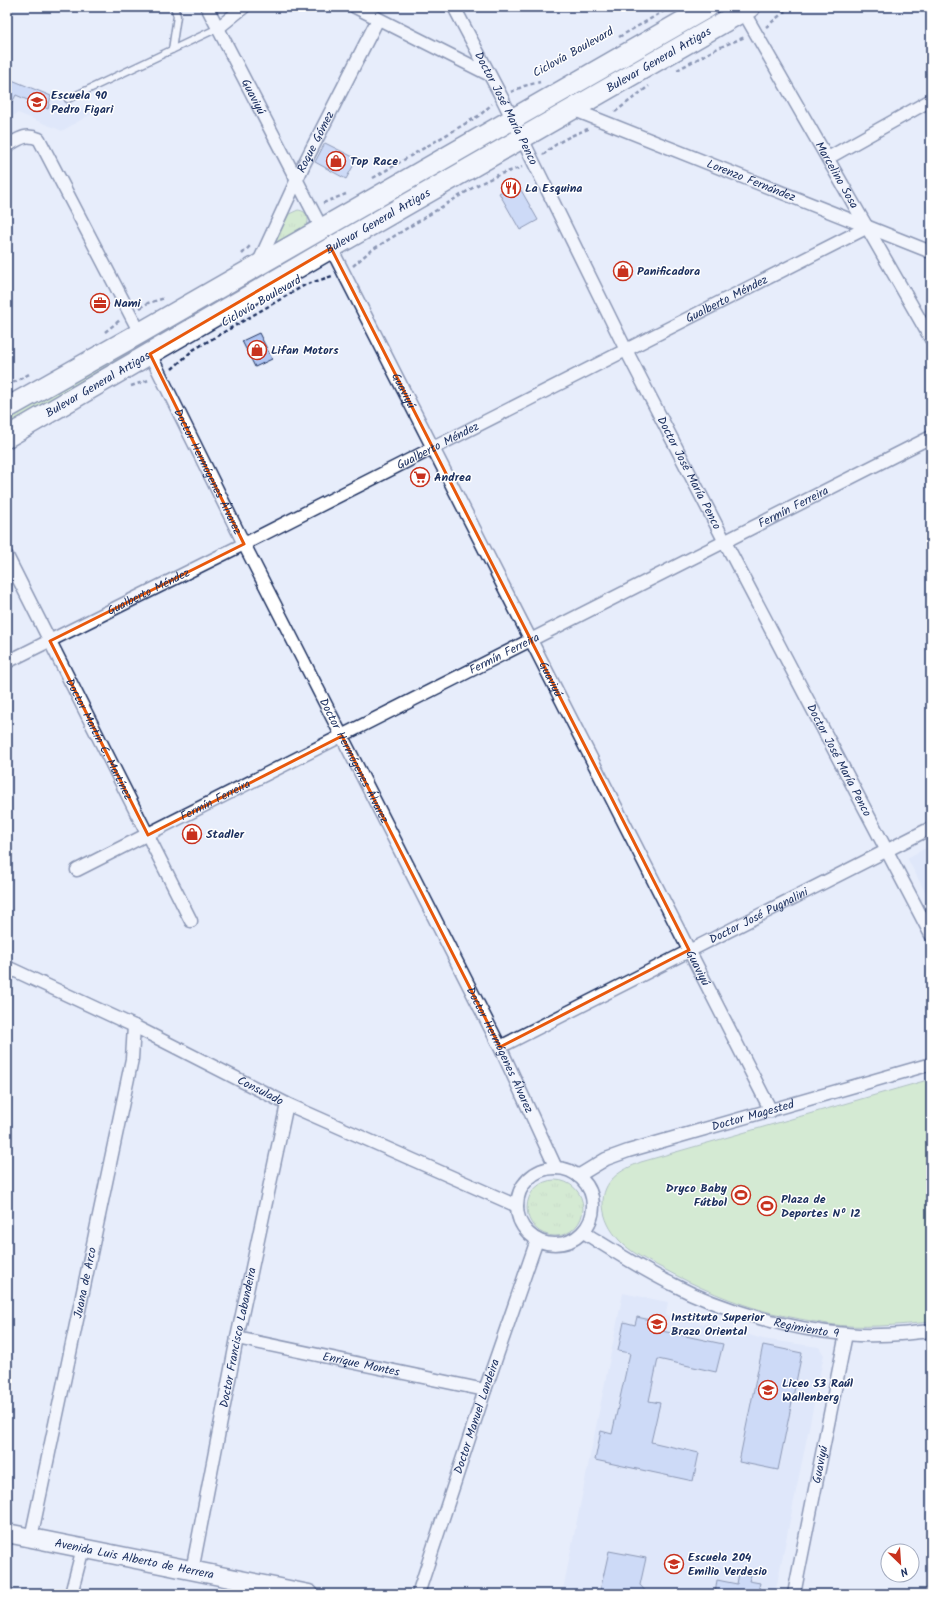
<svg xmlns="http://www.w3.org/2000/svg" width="938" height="1601" font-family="Kalam,sans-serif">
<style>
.built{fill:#d6e1f8}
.grass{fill:url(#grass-tufts);stroke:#6c8a80}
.garden{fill:#bde6a2;stroke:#6c8a80}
.building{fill:#aec4f2;stroke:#1b2f5e}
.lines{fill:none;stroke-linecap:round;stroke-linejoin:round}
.lane-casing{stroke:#1b2f5e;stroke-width:9}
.street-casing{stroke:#1b2f5e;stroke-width:15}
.secondary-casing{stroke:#1b2f5e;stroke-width:21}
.primary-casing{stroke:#1b2f5e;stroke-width:23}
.path{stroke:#1b2f5e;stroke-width:2.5;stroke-dasharray:4 3;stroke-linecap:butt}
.lane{stroke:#fff;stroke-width:6}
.street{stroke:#fff;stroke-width:12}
.secondary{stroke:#fff;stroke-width:18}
.primary{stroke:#fff;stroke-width:20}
.marked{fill:none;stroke:#e8590c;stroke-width:3;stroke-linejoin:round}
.labels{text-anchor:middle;stroke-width:3;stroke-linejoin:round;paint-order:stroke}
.street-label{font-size:12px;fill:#1b2f5e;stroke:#fff}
.poi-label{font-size:12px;font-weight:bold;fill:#1b2f5e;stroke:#fff;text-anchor:start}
</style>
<defs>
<pattern id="grass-tufts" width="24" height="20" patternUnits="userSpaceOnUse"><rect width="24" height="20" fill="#bde6a2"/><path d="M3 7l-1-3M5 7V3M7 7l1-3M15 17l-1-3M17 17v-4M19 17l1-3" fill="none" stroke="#a2c68e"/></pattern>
</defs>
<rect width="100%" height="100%" fill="#e7edfb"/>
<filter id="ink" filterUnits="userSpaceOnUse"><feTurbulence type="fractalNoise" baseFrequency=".025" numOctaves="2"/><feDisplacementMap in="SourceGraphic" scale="8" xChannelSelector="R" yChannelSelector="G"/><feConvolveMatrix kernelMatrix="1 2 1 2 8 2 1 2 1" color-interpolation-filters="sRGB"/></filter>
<g filter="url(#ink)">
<path class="built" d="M7 78 93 113 62 131 18 113 7 120Z
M931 845V903L907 858Z
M623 1293 668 1302 666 1315 733 1330 763 1339 819 1347 824 1355 775 1594H562Z"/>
<path class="grass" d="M728 7H731L525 125V124Z
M508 134 509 135 131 351 7 426V421L22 411Z
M298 210C308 211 311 220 305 228L278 243 276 240 289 214Z
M527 1208a28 28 0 1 1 56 0a28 28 0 1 1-56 0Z"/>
<path class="garden" d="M931 1079V1322C897 1325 862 1329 828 1324 809 1321 790 1317 772 1313 733 1303 697 1287 662 1268 648 1261 630 1252 619 1240 610 1230 604 1219 603 1205 602 1180 621 1170 641 1162Z"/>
<path class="building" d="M7 78 51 96 48 109 16 95 7 112Z
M325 143 357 159 346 179 315 162Z
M517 183 538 220 520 230 499 193Z
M259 333 272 359 255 367 242 341Z
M637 1317 664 1323 662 1331 723 1344 716 1372 658 1359 649 1401 660 1403 651 1442 699 1453 693 1481 595 1460 601 1431 612 1434 630 1353 618 1351 624 1322 635 1325Z
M763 1345 802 1353 778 1470 739 1462Z
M609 1551 646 1558 640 1585 648 1594H619L600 1591Z
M739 1573 751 1575 749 1581 760 1583 759 1587 761 1588V1594H715L717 1580 737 1584Z"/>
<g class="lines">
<defs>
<path id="lane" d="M172 50 177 16 174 7
M68 99 218 28"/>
<g id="street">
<path id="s1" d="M207 7 322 229"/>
<path d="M355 7 488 74"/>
<path id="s2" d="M454 7 502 98 626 350 725 542 931 935"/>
<path id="s3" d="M743 11 931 339"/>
<path d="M218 28 244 7"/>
<path id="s4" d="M572 109 931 252"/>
<path d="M7 146C19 139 25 133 39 139L140 333"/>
<path d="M828 158 931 100"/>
<path id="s5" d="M331 248 771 1111"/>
<path id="s6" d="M258 264 304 164 378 19"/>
<path id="s7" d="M150 354 244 544 500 1047 556 1168"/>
<path id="s8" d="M7 556 191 921"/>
<path id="s9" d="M7 662 244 544 868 227"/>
<path id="s10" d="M77 870 931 437"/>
<path id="s11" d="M7 967 134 1026 287 1104 517 1206"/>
<path id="s12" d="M500 1047 931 828"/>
<circle cx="555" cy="1206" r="38"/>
<path id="s13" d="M578 1176 606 1159 628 1151 931 1064"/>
<path id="s14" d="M583 1232C612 1250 641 1269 672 1284 721 1310 791 1330 846 1334 875 1337 903 1334 931 1331"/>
<path id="s15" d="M237 1338 485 1390"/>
<path id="s16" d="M31 1538 132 1059 134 1026"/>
<path id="s17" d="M192 1571 237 1338 287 1104"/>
<path d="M71 1594 83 1548"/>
<path id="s18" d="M418 1594 485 1390 537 1240"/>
<path id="s19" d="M794 1594 846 1334"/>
</g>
<g id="secondary">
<path id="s20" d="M7 1533 309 1594"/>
</g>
<g id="primary">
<path d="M7 408 140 333 708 7"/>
<path id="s21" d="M7 437 331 248 750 7"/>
</g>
</defs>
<use href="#lane" class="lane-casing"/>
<use href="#street" class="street-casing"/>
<use href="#secondary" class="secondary-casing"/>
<use href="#primary" class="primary-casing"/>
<path class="path" d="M766 27 790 7
M619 37 671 7
M677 70 718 48 745 37
M511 92 524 86 540 82
M615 112 649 86
M543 155C558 141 570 136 588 129
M373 178 480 115 492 104
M323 203 346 194
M242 254 251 245
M353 266 370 251 479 184 498 175 522 167
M140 308 148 303 165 298
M105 332 120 320
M172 369 193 350 305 285 332 276
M7 386 31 373
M131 386 149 380"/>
<use href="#lane" class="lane"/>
<use href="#street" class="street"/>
<use href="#secondary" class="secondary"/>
<use href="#primary" class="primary"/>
</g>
</g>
<path d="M0 0H938V1601H0ZM331 248 689 950 500 1047 342 736 148 835 50 641 244 544 150 354Z" fill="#e7edfb" fill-opacity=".55" fill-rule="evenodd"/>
<path class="marked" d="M331 248 689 950 500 1047 342 736 148 835 50 641 244 544 150 354Z"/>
<defs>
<symbol id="school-ring" viewBox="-11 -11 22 22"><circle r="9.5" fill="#fff" stroke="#c8321e" stroke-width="1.5"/><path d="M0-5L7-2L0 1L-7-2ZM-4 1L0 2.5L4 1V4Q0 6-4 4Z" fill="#c8321e"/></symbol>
<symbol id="shop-ring" viewBox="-11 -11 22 22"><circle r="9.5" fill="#fff" stroke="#c8321e" stroke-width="1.5"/><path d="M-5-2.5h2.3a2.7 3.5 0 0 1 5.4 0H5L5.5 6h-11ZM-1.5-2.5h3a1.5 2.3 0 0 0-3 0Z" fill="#c8321e"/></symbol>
<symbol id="restaurant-ring" viewBox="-11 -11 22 22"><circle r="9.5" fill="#fff" stroke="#c8321e" stroke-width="1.5"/><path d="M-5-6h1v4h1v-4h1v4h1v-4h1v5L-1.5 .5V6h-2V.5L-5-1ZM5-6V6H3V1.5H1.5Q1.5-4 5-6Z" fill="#c8321e"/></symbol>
<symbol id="office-ring" viewBox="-11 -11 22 22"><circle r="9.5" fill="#fff" stroke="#c8321e" stroke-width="1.5"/><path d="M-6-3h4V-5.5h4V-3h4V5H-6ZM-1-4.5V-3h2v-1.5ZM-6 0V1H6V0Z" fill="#c8321e"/></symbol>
<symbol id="supermarket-ring" viewBox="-11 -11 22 22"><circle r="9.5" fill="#fff" stroke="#c8321e" stroke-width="1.5"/><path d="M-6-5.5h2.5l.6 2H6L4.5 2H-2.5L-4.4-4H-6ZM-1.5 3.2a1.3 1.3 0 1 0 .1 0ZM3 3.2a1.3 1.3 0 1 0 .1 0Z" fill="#c8321e"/></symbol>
<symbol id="stadium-ring" viewBox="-11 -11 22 22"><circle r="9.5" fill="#fff" stroke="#c8321e" stroke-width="1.5"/><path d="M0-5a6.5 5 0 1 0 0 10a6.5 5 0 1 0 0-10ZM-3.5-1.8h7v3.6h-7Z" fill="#c8321e"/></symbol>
</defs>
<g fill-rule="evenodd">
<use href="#school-ring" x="26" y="91" width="22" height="22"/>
<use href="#shop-ring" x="325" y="150" width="22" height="22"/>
<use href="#restaurant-ring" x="500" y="177" width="22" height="22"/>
<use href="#shop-ring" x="612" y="260" width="22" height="22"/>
<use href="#office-ring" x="89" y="292" width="22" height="22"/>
<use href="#shop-ring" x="246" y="339" width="22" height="22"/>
<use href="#supermarket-ring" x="409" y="466" width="22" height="22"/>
<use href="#shop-ring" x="181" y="823" width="22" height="22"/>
<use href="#stadium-ring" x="730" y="1184" width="22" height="22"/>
<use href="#stadium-ring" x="756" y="1195" width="22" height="22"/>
<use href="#school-ring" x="646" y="1313" width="22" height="22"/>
<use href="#school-ring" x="757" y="1379" width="22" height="22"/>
<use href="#school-ring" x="663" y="1553" width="22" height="22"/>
</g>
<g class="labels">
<g class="street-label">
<text transform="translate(573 52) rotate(-29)" y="4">Ciclovía Boulevard</text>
<text dy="4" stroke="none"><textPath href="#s21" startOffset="753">Bulevar General Artigas</textPath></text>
<text dy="4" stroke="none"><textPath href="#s1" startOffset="101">Guaviyú</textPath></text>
<text dy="4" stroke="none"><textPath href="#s2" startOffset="114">Doctor José María Penco</textPath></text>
<text dy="4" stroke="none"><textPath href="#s6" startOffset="135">Roque Gómez</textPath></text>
<text dy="4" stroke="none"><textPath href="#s3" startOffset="189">Marcelino Sosa</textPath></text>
<text dy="4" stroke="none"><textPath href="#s4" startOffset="193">Lorenzo Fernández</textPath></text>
<text dy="4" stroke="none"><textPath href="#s21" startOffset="429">Bulevar General Artigas</textPath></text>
<text dy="4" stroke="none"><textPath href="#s9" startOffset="806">Gualberto Méndez</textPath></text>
<text transform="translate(261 301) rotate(-30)" y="4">Ciclovía Boulevard</text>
<text dy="4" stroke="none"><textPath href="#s21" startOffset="105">Bulevar General Artigas</textPath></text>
<text dy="4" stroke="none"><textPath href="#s5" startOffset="160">Guaviyú</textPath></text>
<text dy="4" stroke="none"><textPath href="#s9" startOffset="482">Gualberto Méndez</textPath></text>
<text dy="4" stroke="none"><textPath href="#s7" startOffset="131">Doctor Hermógenes Álvarez</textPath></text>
<text dy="4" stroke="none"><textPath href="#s2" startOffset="522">Doctor José María Penco</textPath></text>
<text dy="4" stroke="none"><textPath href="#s10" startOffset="803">Fermín Ferreira</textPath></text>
<text dy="4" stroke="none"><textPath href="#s9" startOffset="158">Gualberto Méndez</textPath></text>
<text dy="4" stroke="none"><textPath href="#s10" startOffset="479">Fermín Ferreira</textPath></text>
<text dy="4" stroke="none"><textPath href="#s5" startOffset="484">Guaviyú</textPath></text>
<text dy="4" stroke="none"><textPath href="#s8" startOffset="205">Doctor Martín C. Martínez</textPath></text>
<text dy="4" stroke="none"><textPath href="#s7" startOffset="455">Doctor Hermógenes Álvarez</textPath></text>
<text dy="4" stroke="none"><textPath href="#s2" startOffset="846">Doctor José María Penco</textPath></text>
<text dy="4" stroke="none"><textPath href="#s10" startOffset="155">Fermín Ferreira</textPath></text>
<text dy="4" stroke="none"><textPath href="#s12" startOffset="290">Doctor José Pugnalini</textPath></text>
<text dy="4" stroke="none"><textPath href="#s5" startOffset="808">Guaviyú</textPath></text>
<text dy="4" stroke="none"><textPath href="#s7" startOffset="779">Doctor Hermógenes Álvarez</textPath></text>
<text dy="4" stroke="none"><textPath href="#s11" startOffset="282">Consulado</textPath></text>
<text dy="4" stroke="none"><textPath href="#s13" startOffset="186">Doctor Magested</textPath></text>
<text dy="4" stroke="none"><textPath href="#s16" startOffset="261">Juana de Arco</textPath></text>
<text dy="4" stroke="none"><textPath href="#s14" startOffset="245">Regimiento 9</textPath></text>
<text dy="4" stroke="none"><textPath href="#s17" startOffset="238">Doctor Francisco Labandeira</textPath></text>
<text dy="4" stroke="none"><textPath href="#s15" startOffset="127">Enrique Montes</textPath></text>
<text dy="4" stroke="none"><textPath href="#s18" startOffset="187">Doctor Manuel Landeira</textPath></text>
<text dy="4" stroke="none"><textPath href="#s19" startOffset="132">Guaviyú</textPath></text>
<text dy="4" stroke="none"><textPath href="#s20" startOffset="130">Avenida Luis Alberto de Herrera</textPath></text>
</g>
<g class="poi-label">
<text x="51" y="99">Escuela 90<tspan x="51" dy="14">Pedro Figari</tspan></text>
<text x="350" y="165">Top Race</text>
<text x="525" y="192">La Esquina</text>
<text x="637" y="275">Panificadora</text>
<text x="114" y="307">Nami</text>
<text x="271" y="354">Lifan Motors</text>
<text x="434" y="481">Andrea</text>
<text x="206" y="838">Stadler</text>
<text x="727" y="1192" text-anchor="end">Dryco Baby<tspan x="727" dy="14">Fútbol</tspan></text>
<text x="781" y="1203">Plaza de<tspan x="781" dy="14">Deportes Nº 12</tspan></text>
<text x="671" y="1321">Instituto Superior<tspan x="671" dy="14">Brazo Oriental</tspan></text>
<text x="782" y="1387">Liceo 53 Raúl<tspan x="782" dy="14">Wallenberg</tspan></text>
<text x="688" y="1561">Escuela 204<tspan x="688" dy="14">Emilio Verdesio</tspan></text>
</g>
</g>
<rect width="938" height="1601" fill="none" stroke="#fff" stroke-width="24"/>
<rect x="12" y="12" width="914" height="1577" fill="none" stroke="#1b2f5e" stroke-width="1.5" filter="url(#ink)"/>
<g transform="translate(900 1563) rotate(155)"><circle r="19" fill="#ffffff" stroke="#a4acbf"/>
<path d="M0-3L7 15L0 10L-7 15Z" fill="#c8321e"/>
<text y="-6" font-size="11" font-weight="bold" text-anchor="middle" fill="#1b2f5e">N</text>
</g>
</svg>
